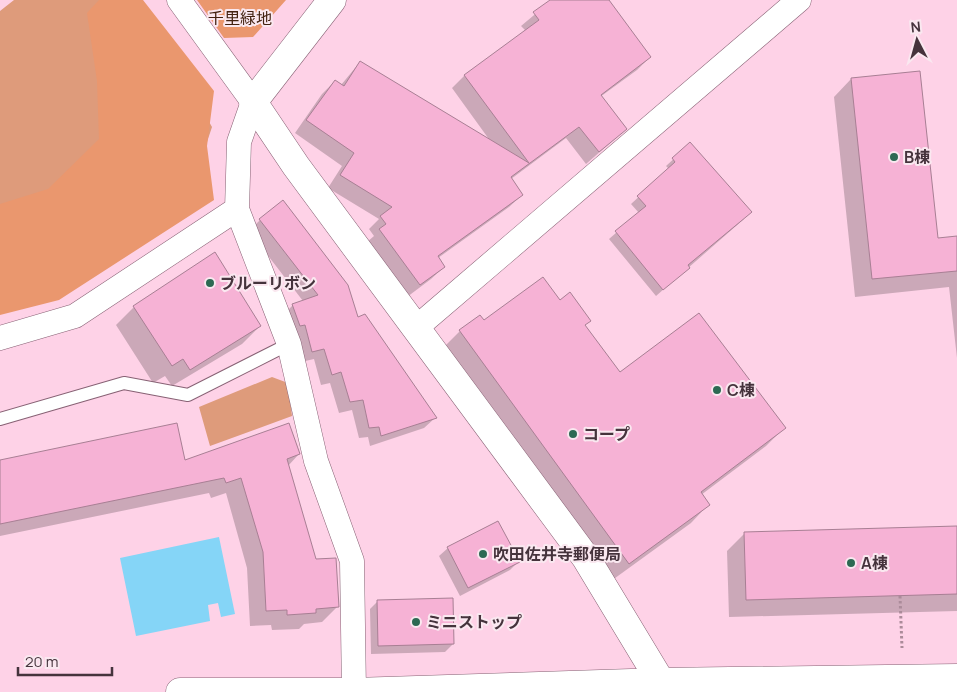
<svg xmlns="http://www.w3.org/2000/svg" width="957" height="692" font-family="Manrope,'Noto Sans JP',sans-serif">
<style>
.green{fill:#de9b7b}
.forest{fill:#ea976e}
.water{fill:#85d5f7}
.shadow{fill:#0003}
.building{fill:#f6b2d5;stroke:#a87f94}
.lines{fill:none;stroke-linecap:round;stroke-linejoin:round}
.service-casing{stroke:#876174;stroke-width:14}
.minor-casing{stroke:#876174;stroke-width:25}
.tertiary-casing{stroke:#876174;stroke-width:29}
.path{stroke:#ab8b9a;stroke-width:3;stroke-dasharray:2.5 2.5;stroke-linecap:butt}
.service{stroke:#fff;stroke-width:12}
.minor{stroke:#fff;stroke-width:24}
.tertiary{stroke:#fff;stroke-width:28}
.poi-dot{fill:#2d6953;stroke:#fae8f0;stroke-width:2}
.labels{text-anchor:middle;stroke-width:4;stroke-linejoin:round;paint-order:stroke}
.park-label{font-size:16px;fill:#422110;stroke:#fae8f0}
.poi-label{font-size:16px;font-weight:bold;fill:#45333c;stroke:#fae8f0;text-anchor:start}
</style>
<rect width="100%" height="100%" fill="#fed2e7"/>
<path class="green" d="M14 0H140L212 127 205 148 0 284V11Z
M272 377 288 383 292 416 210 446 199 407Z"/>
<path class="forest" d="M99 0H143L214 91 207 146 214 200 59 300 0 315V204L48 189 99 139 97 81 87 13Z
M197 0H286L253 37 224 38Z"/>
<path class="water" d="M219 537 235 614 221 617 218 603 208 605 210 621 136 636 120 558Z"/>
<path class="shadow" d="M552 0H608L650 57 637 70 600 97 626 129 586 164 566 138 511 179 522 195 509 207 438 258 444 267 431 279 407 297 367 242 374 236 369 229 379 219 328 188 342 166 295 133 322 94 335 81 341 85 360 62 491 142 452 88 464 76 526 31 521 26Z
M851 79 937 239 957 237V358L949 287 855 297 834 97Z
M690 144 744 219 656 296 609 239 639 213 631 204 669 169 666 166Z
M260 220 357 318 435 418 424 428 370 446 368 437 359 438 352 410 339 413 330 383 321 385 314 359 301 362 282 316 293 305 303 301 249 231Z
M560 302 584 325 620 374 784 428 766 446 701 495 708 505 691 523 611 581 442 349 460 331 480 317 483 322Z
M134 307 260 326 242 344 172 386 165 376 153 383 116 325Z
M299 454 288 466 315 561 337 607 322 622 304 624 299 629 272 630 271 625 250 626 247 568 226 493 211 498 209 493 0 536V461L184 462Z
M498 523 518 562 510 570 460 596 439 556 448 548Z
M957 527V611L729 617 727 551 745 533Z
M378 601 453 644 445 652 371 654 370 609Z"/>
<path class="building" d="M550 0H609L651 57 601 95 627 129 599 152 579 127 511 177 523 195 438 256 445 267 420 285 379 229 386 224 380 216 392 207 340 175 354 153 306 120 335 80 344 86 360 61 529 163 464 75 539 20 533 12Z
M920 71 938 238 957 236V271L872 279 851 78Z
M690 142 752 212 688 265 690 268 663 290 615 231 646 206 637 196 675 162 672 158Z
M283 200 348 285 358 317 365 314 437 418 381 436 379 427 369 428 363 400 350 402 341 372 332 375 324 349 312 352 305 325 300 326 292 304 318 295 259 219Z
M215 252 261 326 190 370 183 359 172 366 133 306Z
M543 277 560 300 570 292 591 321 585 325 620 372 699 313 786 428 701 492 710 505 629 564 459 330 480 315 484 320Z
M177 423 185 460 289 423 300 454 287 459 316 559 336 558 339 607 316 609V613L287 615V610L266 611 263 552 241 478 226 483 224 478 0 524V460Z
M498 521 520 562 468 588 447 547Z
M957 526V594L746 600 744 532Z
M453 598 454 644 378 646 377 600Z"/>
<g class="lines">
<defs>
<path id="service" d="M0 419 124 383 188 395 289 344"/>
<path id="minor" d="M179 0 253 102 239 142 237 209 289 344 316 461 352 561 354 692
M417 327 799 0
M0 338 75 316 237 209"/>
<path id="tertiary" d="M332 0 253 102 296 166 586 558 667 692
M180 692H354L662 682 957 678"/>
</defs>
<use href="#service" class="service-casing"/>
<use href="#minor" class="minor-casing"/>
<use href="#tertiary" class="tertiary-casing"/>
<path class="path" d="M900 596 902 648"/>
<use href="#service" class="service"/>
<use href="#minor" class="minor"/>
<use href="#tertiary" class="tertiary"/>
</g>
<g class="poi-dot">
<circle cx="894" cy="157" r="5"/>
<circle cx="210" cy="283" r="5"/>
<circle cx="717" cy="390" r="5"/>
<circle cx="573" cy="434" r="5"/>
<circle cx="483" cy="554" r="5"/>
<circle cx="851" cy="563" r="5"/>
<circle cx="416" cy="622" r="5"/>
</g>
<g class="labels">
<g class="park-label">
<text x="240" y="24">千里緑地</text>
</g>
<g class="poi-label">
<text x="904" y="163">B棟</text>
<text x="220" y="289">ブルーリボン</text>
<text x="727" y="396">C棟</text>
<text x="583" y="440">コープ</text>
<text x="493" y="560">吹田佐井寺郵便局</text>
<text x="861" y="569">A棟</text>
<text x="426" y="628">ミニストップ</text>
</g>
</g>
<g transform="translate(917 40) rotate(354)" stroke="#fae8f0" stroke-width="4" paint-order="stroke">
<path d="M0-4L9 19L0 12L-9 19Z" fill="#45333c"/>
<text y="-8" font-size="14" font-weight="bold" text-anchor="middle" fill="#45333c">N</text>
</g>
<path d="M18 667v8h94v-8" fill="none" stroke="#45333c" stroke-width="2.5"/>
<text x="25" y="667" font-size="15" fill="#45333c" stroke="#fae8f0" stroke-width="4" paint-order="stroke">20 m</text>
</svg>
